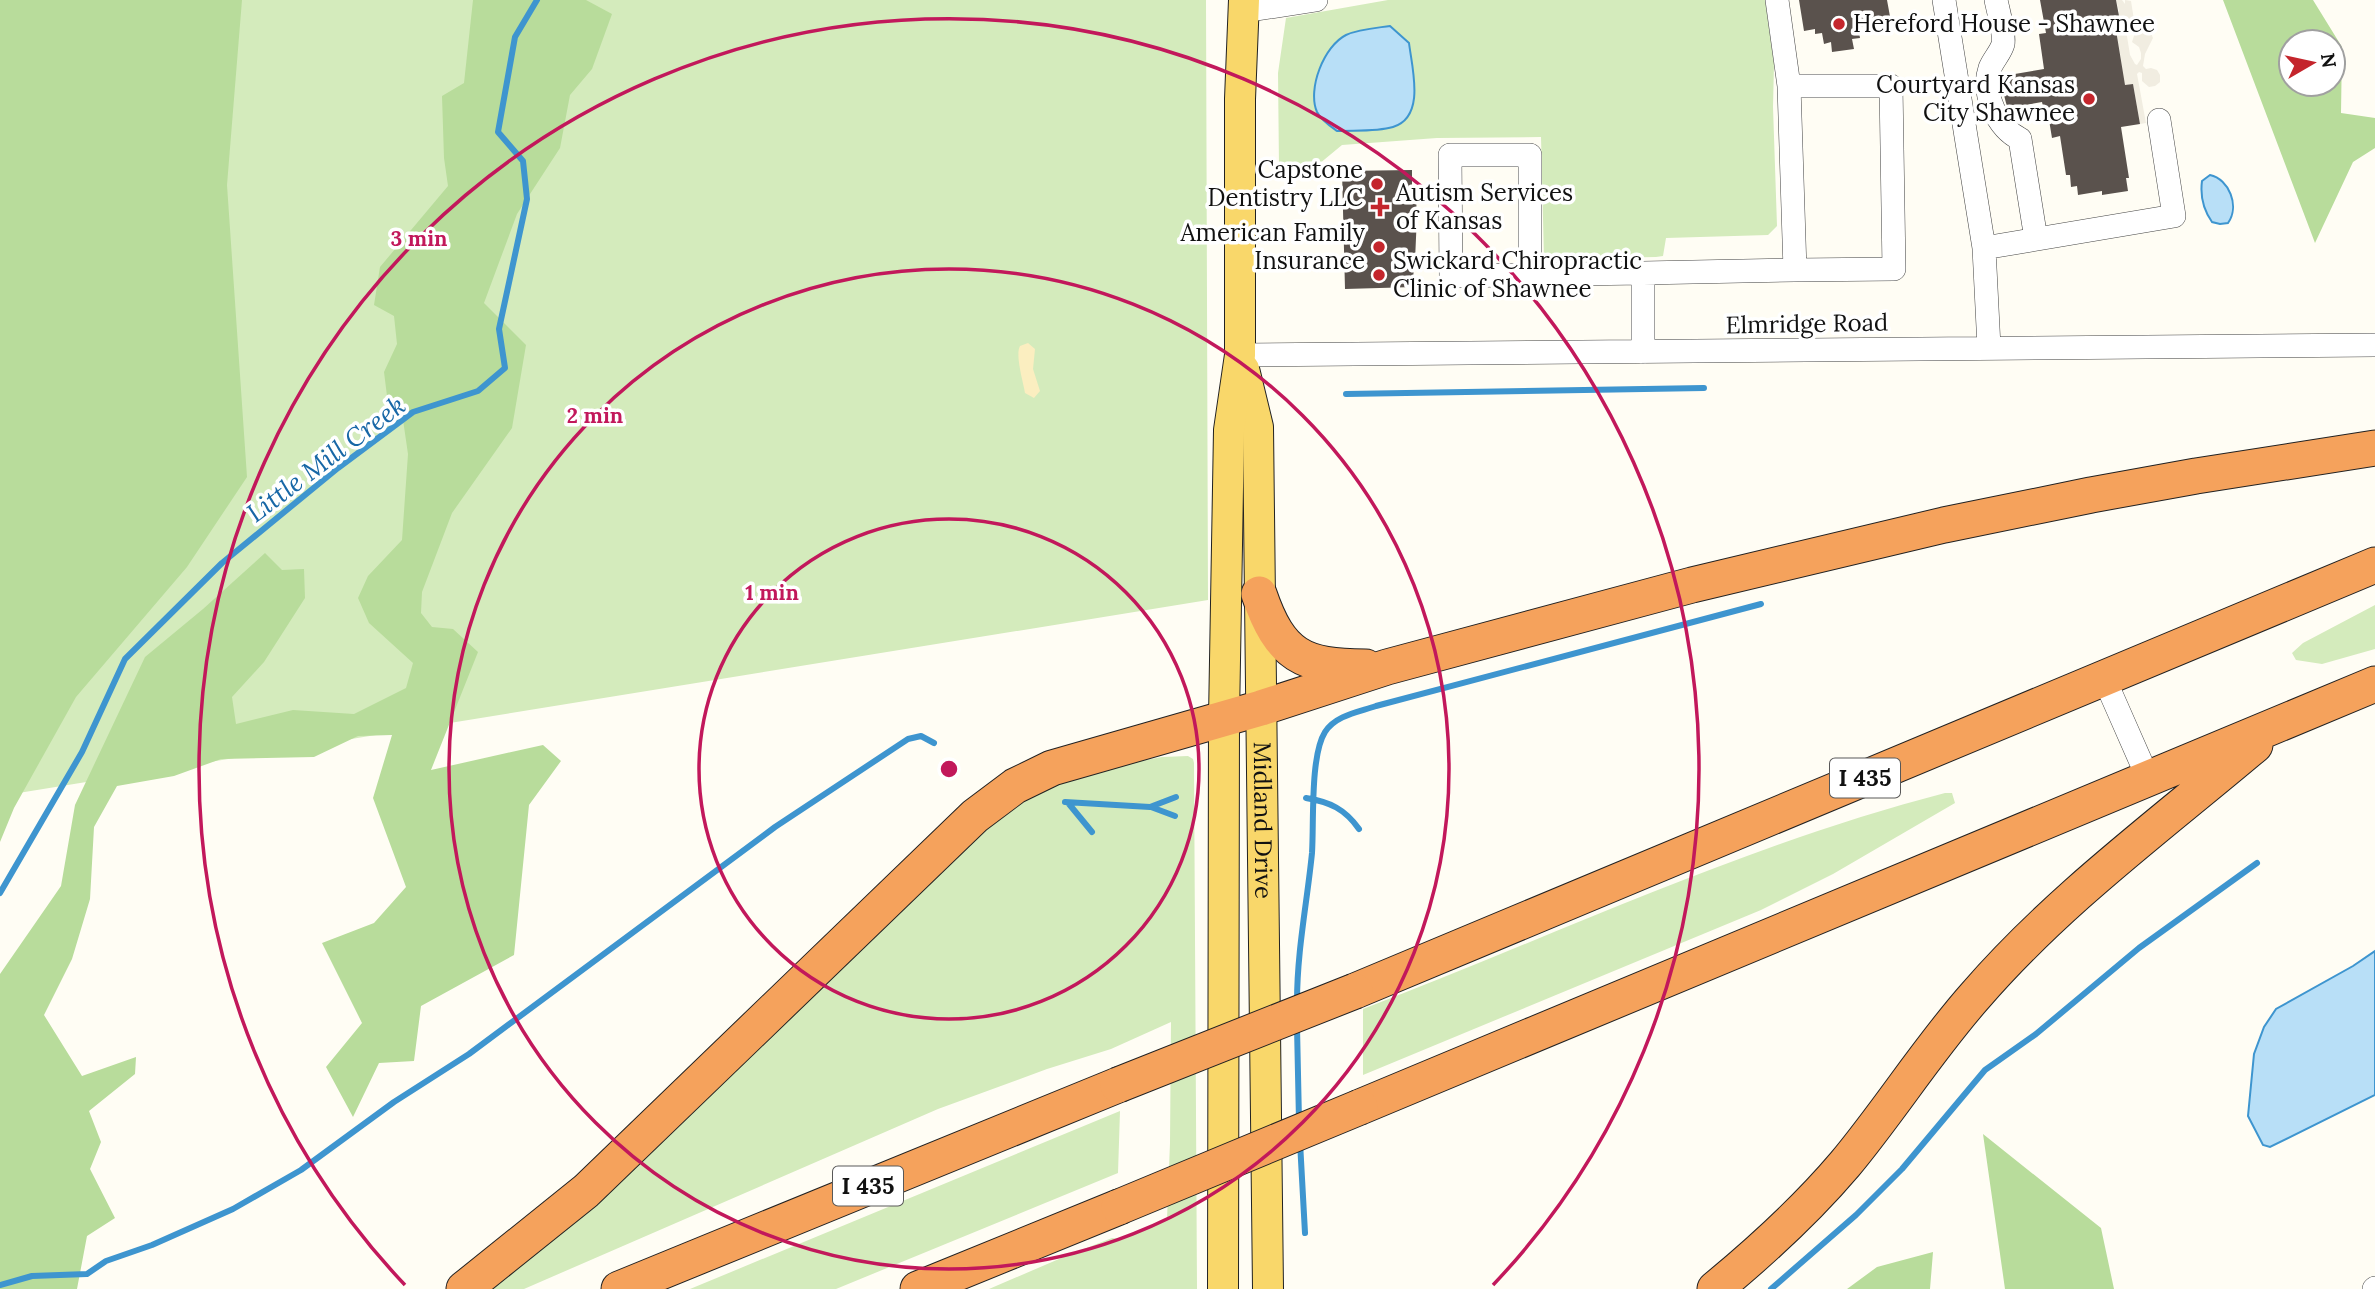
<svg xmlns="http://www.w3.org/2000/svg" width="2375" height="1289" font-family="Lora,serif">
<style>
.green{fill:#d4ebbc}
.forest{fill:#b8dc9b;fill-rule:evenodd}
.sand{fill:#fbeec0}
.plaza{fill:#f1ede1;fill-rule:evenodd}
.water{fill:#b8dff7;stroke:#3e95cf;stroke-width:2}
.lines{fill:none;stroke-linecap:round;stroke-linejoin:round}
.stream{stroke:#3e95cf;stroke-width:6}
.building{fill:#5a524d}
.minor-casing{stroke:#444;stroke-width:24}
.major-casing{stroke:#222;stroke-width:32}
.highway-casing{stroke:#222;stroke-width:37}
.minor{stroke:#fff;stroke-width:23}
.major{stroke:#f9d76a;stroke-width:30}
.highway{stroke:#f5a25c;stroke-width:35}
.highway-bridge-casing{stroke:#222;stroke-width:37;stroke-linecap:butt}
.highway-bridge{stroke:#f5a25c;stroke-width:35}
.ring{fill:none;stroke:#c2185b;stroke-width:3.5}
.poi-dot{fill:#c4252c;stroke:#fff;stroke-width:2.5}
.labels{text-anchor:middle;stroke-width:7;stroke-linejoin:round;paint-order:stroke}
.shield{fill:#fff;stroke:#585858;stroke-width:2}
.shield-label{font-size:23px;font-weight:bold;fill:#111}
.poi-label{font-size:24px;fill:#111;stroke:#fff;text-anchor:start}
.street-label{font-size:24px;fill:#111;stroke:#fff}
.water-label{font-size:26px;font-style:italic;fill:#1767a6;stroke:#fff}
.centre{fill:#c2185b;stroke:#fff;stroke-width:3.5}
.ring-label{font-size:21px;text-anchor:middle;font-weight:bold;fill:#c2185b;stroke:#fff;stroke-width:7;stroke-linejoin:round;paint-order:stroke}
</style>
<rect width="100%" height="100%" fill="#fffdf4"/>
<path class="green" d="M0 0H1206L1208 600 0 796Z
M1388 0H1765L1774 64 1773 107 1777 226 1768 235 1666 238 1663 256 1656 257 1544 259 1541 137 1437 138 1342 145 1319 164 1307 168 1279 167 1278 73 1286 18Z
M2375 605V649L2322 664 2296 660 2292 653 2303 643Z
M1188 756 1193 759 1194 763 1197 1289H989L1066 1256 1112 1238 1121 1239 1167 1219 1170 1143 1171 1022 1111 1049 1047 1069 938 1109 524 1289H483L996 819 1050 784 1119 765 1162 757Z
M1945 793H1952L1955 803 1833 874 1761 910 1363 1075V1009C1556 935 1744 845 1945 793Z
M1120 1111 1118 1173 836 1289H690Z"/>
<path class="forest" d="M0 0H242L227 185 247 477 187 567 76 697 14 808 0 842Z
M473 0H586L612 14 592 69 570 95 560 148 517 214 484 303 526 345 512 428 452 513 422 592 421 613 432 627 453 629 478 652 431 770 543 745 561 761 529 805 514 955 421 1006 414 1061 379 1063 353 1117 326 1067 362 1023 322 943 374 923 406 887 373 798 392 735 358 736 314 757 221 759 174 776 117 786 94 827 90 899 72 959 44 1015 82 1076 136 1057 135 1074 89 1111 101 1142 90 1169 115 1218 87 1236 77 1289H0V974L61 886 75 805 145 657 203 609 265 553 282 570 304 569 305 598 264 662 232 697 236 724 293 710 354 714 406 688 413 663 369 623 358 598 368 576 402 540 408 454 402 413 387 396 384 372 397 344 394 316 374 305 380 267 448 186 444 158 442 96 464 83Z
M2223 0H2313L2342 47 2341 113 2375 118V148L2353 162 2315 243ZM2291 42H2333V84H2291Z
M1983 1134 2101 1228 2114 1289H2005Z
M1933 1252 1930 1289H1847L1877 1267Z"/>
<path class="sand" d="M1028 343 1035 349 1033 369 1040 391 1034 398 1025 393C1023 381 1015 355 1020 346Z"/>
<path class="plaza" d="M2116 0H2122L2125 4V0L2131 1 2134 20 2150 31 2153 38 2145 54 2143 66 2146 69 2151 68 2157 70 2160 75V82L2155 86 2149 87 2142 81V73L2139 72 2137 74 2146 123 2140 124 2133 84 2122 86 2121 59 2115 24 2119 11ZM2126 19 2136 30 2132 42 2139 47 2141 53V59L2137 65 2135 64 2130 55 2125 24Z"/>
<path class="water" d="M1390 26 1409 43C1412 68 1426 117 1393 127 1376 132 1355 130 1337 131 1330 126 1321 120 1317 112 1307 89 1324 46 1346 35 1359 29 1376 28 1390 26Z
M2210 175C2229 179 2240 206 2228 223L2220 224 2212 222C2203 209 2200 196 2202 181Z
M2375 951V1095L2270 1147 2263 1145 2248 1116 2254 1054 2264 1027 2276 1009 2353 966Z"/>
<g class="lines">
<path class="stream" d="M1346 394 1704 388
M1306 798C1330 802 1345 809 1359 829
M1065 802 1150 807 1176 797
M1069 804 1092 832
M1151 807 1175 816
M0 893 82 752 125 659 222 563 338 468 413 412 478 391 505 368 499 329 527 199 523 161 498 132 515 37 537 0
M1297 1002C1297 951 1307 903 1312 853 1314 823 1310 756 1325 732 1336 715 1359 712 1376 706L1761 604
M1297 1027 1299 1121
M1300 1142 1305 1233
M0 1285 32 1276 87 1274 106 1261 152 1245 233 1209 301 1170 394 1102 469 1054 775 827 908 739 921 736 934 743
M1771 1289 1856 1215 1902 1169 1985 1070 2036 1034 2139 948 2257 863"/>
</g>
<path class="building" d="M1799 0H1887L1891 22 1858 27 1860 38 1852 39 1854 49 1832 52 1831 42 1824 44 1822 33 1815 34V29L1804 31Z
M2040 0H2116L2119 16 2115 24 2125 85 2133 84 2140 124 2121 127 2129 178H2126L2128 191 2102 195V191L2078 195 2077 186 2071 187 2070 175H2066L2060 136 2052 138 2049 120 2045 115 2042 102 2008 108 2006 103 2002 87 2003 76 2044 69 2039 34 2046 33Z
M1412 170V198H1416L1417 215 1415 261H1413L1414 287 1345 289 1342 171Z"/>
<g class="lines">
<defs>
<path id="minor" d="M1944 0 1984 248 1989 347
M1996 0C1998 10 2005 35 2003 44 2001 52 1993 60 1990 68 1981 94 1998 128 2020 139L2036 239
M1244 11 1316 0
M1789 86H1891L1894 269 1795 270
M1984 248 2174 216 2159 120
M1530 274V155H1450L1451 276 1643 273
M1643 352V273L1795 270 1789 86 1777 0
M1240 355 2375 345
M2104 678 2148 778
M2374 1289 2375 1288"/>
<g id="major">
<path id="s1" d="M1244 369 1258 427 1268 1289"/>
<path d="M1223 1289 1224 718 1229 430 1240 355V99L1244 0"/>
</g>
<path id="highway" d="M1259 594C1280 656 1303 667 1366 667
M1355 991 2375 565
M1360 1107 2375 684
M464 1289 586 1191 975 816 1015 786 1052 768 1261 708 1387 667 1692 585 1944 525 2091 495 2196 476 2375 448
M619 1289 1118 1085
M918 1289 1119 1207
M1715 1289C1761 1251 1806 1210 1845 1164 1890 1110 1928 1049 1975 996 2057 901 2159 826 2255 745"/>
</defs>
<use href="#minor" class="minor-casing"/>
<use href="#major" class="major-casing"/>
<use href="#highway" class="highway-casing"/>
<use href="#minor" class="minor"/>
<use href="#major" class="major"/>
<use href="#highway" class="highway"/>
<defs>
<path id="highway-bridge" d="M1118 1085 1355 991
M1119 1207 1360 1107"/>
</defs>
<use href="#highway-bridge" class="highway-bridge-casing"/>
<use href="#highway-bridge" class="highway-bridge"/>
</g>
<g class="ring">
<circle cx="949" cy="769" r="250"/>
<circle cx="949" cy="769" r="500"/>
<path d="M405 1285A750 750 0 1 1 1493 1285"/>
</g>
<g class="poi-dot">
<circle cx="1839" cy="24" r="7"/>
<circle cx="2089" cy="99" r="7"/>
<circle cx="1377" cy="184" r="7"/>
<path d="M1376.5 196.5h7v7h7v7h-7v7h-7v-7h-7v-7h7z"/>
<circle cx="1379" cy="247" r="7"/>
<circle cx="1379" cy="275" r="7"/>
</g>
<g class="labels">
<g class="shield">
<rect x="1830" y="758.5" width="70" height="39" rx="5"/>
<rect x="833" y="1166.5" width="70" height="39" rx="5"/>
</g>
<g class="shield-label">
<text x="1865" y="786">I 435</text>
<text x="868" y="1194">I 435</text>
</g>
<g class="poi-label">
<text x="1853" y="32">Hereford House - Shawnee</text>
<text x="2075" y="93" text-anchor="end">Courtyard Kansas<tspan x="2075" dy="28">City Shawnee</tspan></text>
<text x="1363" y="178" text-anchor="end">Capstone<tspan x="1363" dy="28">Dentistry LLC</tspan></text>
<text x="1396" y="201">Autism Services<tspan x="1396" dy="28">of Kansas</tspan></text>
<text x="1365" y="241" text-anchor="end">American Family<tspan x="1365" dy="28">Insurance</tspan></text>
<text x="1393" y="269">Swickard Chiropractic<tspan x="1393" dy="28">Clinic of Shawnee</tspan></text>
</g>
<g class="street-label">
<text transform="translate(1807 324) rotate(-1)" y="8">Elmridge Road</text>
<text dy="8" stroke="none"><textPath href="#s1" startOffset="453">Midland Drive</textPath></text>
</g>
<g class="water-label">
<text transform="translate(326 459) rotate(-37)" y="9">Little Mill Creek</text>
</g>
</g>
<circle cx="949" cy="769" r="10" class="centre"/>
<g class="ring-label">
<text x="419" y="246">3 min</text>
<text x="595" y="423">2 min</text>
<text x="772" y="600">1 min</text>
</g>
<g transform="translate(2312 63) rotate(81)"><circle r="33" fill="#ffffff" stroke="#a0a0a0" stroke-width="2"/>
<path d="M0-5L12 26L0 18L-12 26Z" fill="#c4252c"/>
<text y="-10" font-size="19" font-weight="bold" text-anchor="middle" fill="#111111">N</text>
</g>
</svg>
